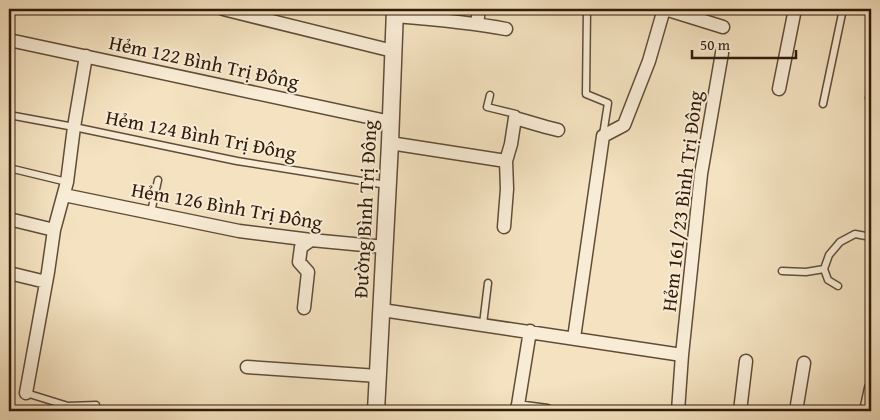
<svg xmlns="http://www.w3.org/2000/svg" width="880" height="420" font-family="'Gentium Book Plus',serif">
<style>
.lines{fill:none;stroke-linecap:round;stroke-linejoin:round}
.service-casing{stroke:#604d38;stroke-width:9}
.minor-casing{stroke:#604d38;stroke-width:15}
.tertiary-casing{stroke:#604d38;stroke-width:19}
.service{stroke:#f8ecd6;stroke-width:6}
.minor{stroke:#f8ecd6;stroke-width:12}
.tertiary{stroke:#f8ecd6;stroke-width:16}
.labels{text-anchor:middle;stroke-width:4;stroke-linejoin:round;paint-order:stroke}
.street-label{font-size:20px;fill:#2f1b0b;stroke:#f8ecd6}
</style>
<rect width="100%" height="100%" fill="#f4e2c0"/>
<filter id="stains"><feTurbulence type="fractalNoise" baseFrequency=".004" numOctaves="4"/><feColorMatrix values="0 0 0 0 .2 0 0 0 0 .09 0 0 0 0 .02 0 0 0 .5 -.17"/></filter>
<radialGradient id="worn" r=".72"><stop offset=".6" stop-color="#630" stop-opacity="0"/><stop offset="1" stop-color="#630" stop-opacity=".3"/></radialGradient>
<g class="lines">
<defs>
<path id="service" d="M587 9 586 94 608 103 603 135
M490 95 487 107 516 114V116
M869 98 871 87
M823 104 843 9
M9 115 74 127 237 161 387 185
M9 168 67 182
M151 212 158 180
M782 271 806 272 824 269
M838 286 828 280 824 269 829 255 840 242 855 234 871 237
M483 324 488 283
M26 393 68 406 96 405"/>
<path id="minor" d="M223 9 393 51
M665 9 723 27
M395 16C432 19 469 22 506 29
M477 24 479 9
M9 40 391 122
M779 89 795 9
M390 143 506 161 511 144 515 118 546 127 558 130
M64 195 239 231 311 240 385 247
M9 219 54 230
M504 227 507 189 506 161
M9 273 46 282
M304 308 308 272 299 262 301 247 311 240
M382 310 682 355
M574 338 603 136 624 125 649 61 664 9
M247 367 378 376
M26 393 48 272 54 230 67 182 74 127 86 56
M517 407 547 411
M517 411 530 331
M678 411 682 355 701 174 722 53
M740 411 746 361
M796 411 804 363
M866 411 871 388"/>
<path id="tertiary" d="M376 411 390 143 395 9"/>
</defs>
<use href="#service" class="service-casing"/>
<use href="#minor" class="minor-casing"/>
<use href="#tertiary" class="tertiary-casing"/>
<use href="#service" class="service"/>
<use href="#minor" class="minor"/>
<use href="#tertiary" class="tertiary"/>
</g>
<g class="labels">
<g class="street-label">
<text transform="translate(204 62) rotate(12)" y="7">Hẻm 122 Bình Trị Đông</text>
<text transform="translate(201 135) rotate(11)" y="7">Hẻm 124 Bình Trị Đông</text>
<text transform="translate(682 201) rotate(-83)" y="7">Hẻm 161/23 Bình Trị Đông</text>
<text transform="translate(227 206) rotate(10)" y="7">Hẻm 126 Bình Trị Đông</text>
<text transform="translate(365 209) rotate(-87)" y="7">Đường Bình Trị Đông</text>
</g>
</g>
<rect width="880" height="420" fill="none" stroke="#f4e2c0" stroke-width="30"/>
<rect x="10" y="10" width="860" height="400" fill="none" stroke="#2f1b0b" stroke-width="2.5"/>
<rect x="15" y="15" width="850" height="390" fill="none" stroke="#2f1b0b"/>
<path d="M692 50v8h104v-8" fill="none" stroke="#2f1b0b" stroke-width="2.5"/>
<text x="700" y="50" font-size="15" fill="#2f1b0b" stroke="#f8ecd6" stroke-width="4" paint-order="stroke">50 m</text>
<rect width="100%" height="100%" filter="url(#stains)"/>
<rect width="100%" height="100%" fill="url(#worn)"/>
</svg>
